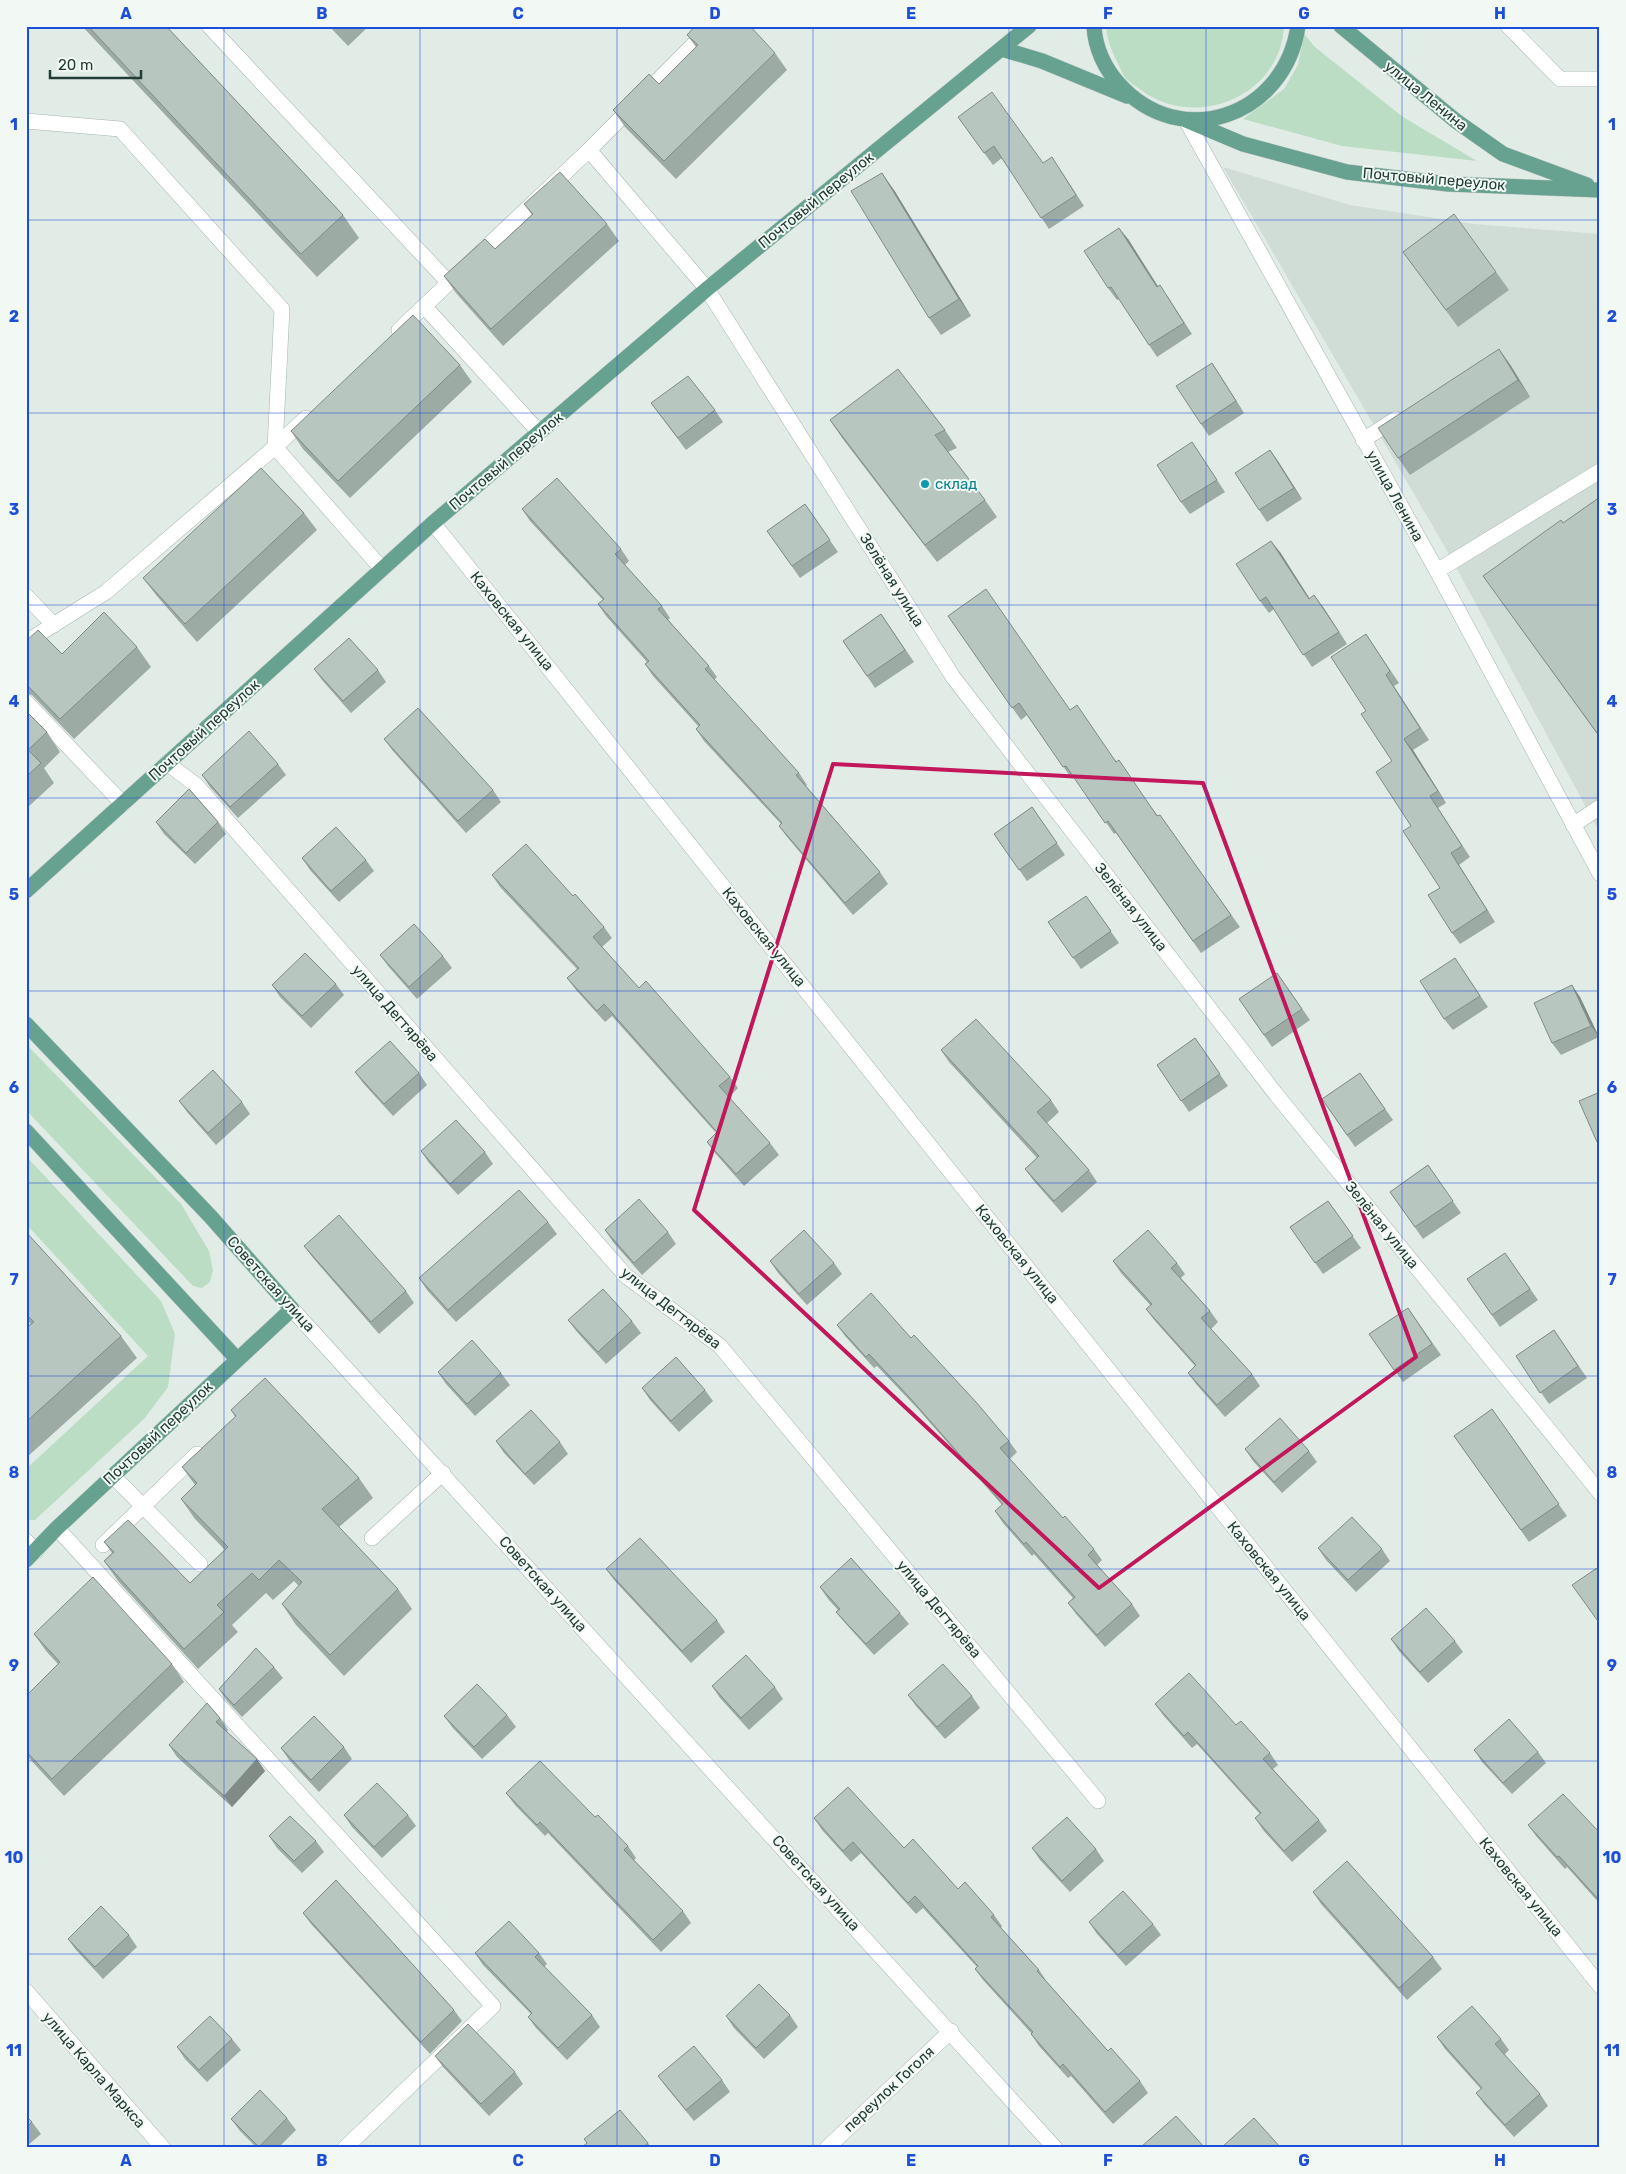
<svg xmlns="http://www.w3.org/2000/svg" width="1626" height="2174" font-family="Rubik,sans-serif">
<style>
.built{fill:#d0dcd6}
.green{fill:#bbddc3}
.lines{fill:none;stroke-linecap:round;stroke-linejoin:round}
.minor-casing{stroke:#a5b4ae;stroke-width:16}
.major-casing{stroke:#c1c9c6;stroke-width:16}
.minor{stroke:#fff;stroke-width:15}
.major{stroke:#67a190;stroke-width:15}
.wall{fill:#9daba5}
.shaded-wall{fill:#808b86}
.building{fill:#b7c7c0;stroke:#808b86}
.marked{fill:none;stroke:#c2185b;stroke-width:4;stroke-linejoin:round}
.grid{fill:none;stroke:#1d4ed8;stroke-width:1;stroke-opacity:0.55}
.culture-dot{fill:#0f9aa8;stroke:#f2f9f5;stroke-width:2}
.labels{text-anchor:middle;stroke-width:4;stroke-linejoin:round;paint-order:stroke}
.street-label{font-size:15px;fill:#223d35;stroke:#f2f9f5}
.culture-label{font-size:15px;fill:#0d838f;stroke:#f2f9f5;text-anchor:start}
.neatline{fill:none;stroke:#1d4ed8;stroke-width:2}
.grid-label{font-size:16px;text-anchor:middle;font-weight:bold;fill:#1d4ed8}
</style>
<rect width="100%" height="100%" fill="#e2ece7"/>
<path class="built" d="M1223 167 1350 205 1474 224 1600 234V833L1445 547Z"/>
<path class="green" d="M1106 26H1284C1281 96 1195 131 1141 90 1137 87 1130 83 1126 79 1122 74 1120 67 1117 62 1111 49 1107 40 1106 26Z
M1304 34 1316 48 1403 117 1477 161 1342 146 1243 119 1284 89 1298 65Z
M26 1044 181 1204 209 1251 213 1270 210 1282 202 1288 193 1286 26 1110Z
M26 1156 161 1301 175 1334 168 1387 144 1419 35 1520H26V1469L148 1356 26 1224Z"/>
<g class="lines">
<defs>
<path id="minor" d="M209 26 449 283
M1508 26 1560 79H1600
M1186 120 1437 571 1600 874
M26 121 120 129 282 309 275 447 382 569
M589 150 712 26
M424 306 539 432
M399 330 589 150 707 289 953 677 1275 1093 1600 1493
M1363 440 1396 419
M433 523 1600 1986
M1437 571 1600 471
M26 596 54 625
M26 642 106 592 275 447 306 418
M26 702 123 804
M167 763 196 785 626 1276 720 1346 1098 1801
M1573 825 1600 807
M292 1309 1055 2148
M113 1476 200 1564
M57 1528 493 2006 345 2148
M372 1538 443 1473
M26 1541 36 1551
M103 1545 197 1454
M26 1991 163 2148
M827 2148 951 2031"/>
<path id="major" d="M1094 26C1095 48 1105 69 1119 84 1181 153 1285 116 1298 26
M1341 26 1456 121 1503 154 1587 185
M1002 49 1042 61 1127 96
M1186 120 1243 144 1347 172 1448 184 1600 190
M26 891 433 523 707 289 1029 26
M26 1024 210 1216 292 1309 57 1528 26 1560
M26 1131 237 1359"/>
</defs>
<use href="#minor" class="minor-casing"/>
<use href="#major" class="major-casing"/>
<use href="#minor" class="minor"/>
<use href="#major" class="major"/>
</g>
<path class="wall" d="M82 26H166L343 215 359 238 317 277Z
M329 26H369L348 46Z
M687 35 775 53 787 70 676 179 625 127 613 110 659 84 696 47Z
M958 117 1043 163 1060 169 1084 206 1049 229 1002 158 993 165Z
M894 190 971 316 941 335 929 318Z
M524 204 607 224 619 241 503 346 456 293 444 276 495 249 532 215Z
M1128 239 1158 286 1168 297 1192 334 1157 357 1119 299 1117 300 1108 288Z
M1403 252 1496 272 1509 290 1458 327Z
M1499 349 1511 366 1530 397 1410 475 1398 458Z
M1212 363 1244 413 1209 436 1201 424Z
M460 365 472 382 350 498 303 449 291 431Z
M651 403 715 410 723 422 686 450Z
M830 420 945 430 957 448 948 452 985 500 997 517 937 562 842 438Z
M1192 442 1225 492 1190 514 1181 502Z
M1270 450 1302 499 1267 522 1259 510Z
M1600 497V738L1483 576 1563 523Z
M805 504 838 552 800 578 767 531Z
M522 509 621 549 629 561 625 565 662 606 670 618 668 620 709 666 717 677 714 680 799 773 807 785 806 786 880 872 888 884 853 915 787 837 779 826 781 824 704 741 696 729 699 727 653 676 645 664 647 662 606 616 598 604 603 600 530 521Z
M304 513 317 530 197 642 156 595 143 578Z
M1280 552 1309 598 1323 607 1347 644 1312 667 1274 609 1269 613 1260 601Z
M881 614 914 662 875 688 843 641Z
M948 616 1070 710 1117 762 1158 816 1160 815 1240 927 1201 953 1116 833 1114 834 1074 777 1072 779 1027 715 1021 720Z
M1366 634 1399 683 1394 686 1429 740 1413 750 1446 803 1438 808 1470 857 1459 865 1495 922 1460 944 1452 933 1440 888 1411 826 1392 761 1366 711Z
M26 641 62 654 137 647 151 667 74 739 32 695 26 694Z
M314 669 378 670 386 682 351 713 322 680Z
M26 711 47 732 60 752 44 768 54 783 26 809Z
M384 739 493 790 501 802 466 833 392 750Z
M278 764 286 775 238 818 210 787 202 775Z
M1032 807 1065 855 1027 881 994 834Z
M156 822H218L226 834 195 864 164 834Z
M302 858 366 860 374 871 339 902 310 870Z
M492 875 573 896 604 927 612 938 602 947 639 988 730 1077 738 1088 729 1097 770 1143 779 1155 744 1186 715 1153 707 1142 716 1133 612 1016 605 1022 576 990 567 978 577 969 500 887Z
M1086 896 1119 943 1081 969 1048 922Z
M380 955 443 956 452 968 417 999 388 966Z
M1463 970 1488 1007 1453 1030 1444 1019Z
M1277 973 1310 1020 1272 1047 1239 999Z
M336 984 344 995 311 1028 280 997 272 985Z
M1580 997 1599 1037 1561 1055 1552 1043Z
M1195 1038 1228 1086 1189 1112 1157 1065Z
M941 1050 1051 1100 1059 1112 1047 1123 1089 1170 1097 1182 1062 1213 1033 1180 1025 1169 1037 1158 949 1062Z
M355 1072 419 1073 427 1085 393 1116 363 1083Z
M1360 1073 1393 1120 1355 1147 1322 1099Z
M179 1101 242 1102 250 1114 216 1145 187 1112Z
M421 1151 485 1152 493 1164 458 1195 429 1163Z
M1428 1165 1461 1213 1423 1239 1390 1192Z
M1328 1201 1361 1248 1323 1274 1290 1227Z
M548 1222 557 1234 456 1322 427 1290 419 1278Z
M605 1230 668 1232 676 1244 642 1275 613 1242Z
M26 1232 121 1336 137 1358 26 1458V1328L31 1324 26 1319Z
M304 1246 406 1291 414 1303 379 1334 313 1258Z
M1505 1253 1538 1300 1500 1327 1467 1279Z
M770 1261 834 1263 842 1274 807 1305 778 1273Z
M1113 1261 1177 1263 1185 1274 1181 1278 1210 1311 1218 1322 1211 1329 1252 1374 1260 1386 1225 1417 1196 1384 1188 1373 1195 1366 1155 1321 1146 1309 1151 1306 1121 1273Z
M1408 1308 1441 1355 1403 1382 1369 1334Z
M568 1320 632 1321 641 1333 606 1364 577 1332Z
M837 1325 911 1338 1009 1441 1017 1452 1010 1459 1063 1518 1094 1549 1102 1560 1097 1565 1132 1604 1140 1616 1105 1647 1076 1614 1068 1603 1073 1598 1034 1554 1032 1556 1003 1523 995 1511 1002 1505 918 1409 877 1366 874 1368 845 1336Z
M1554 1330 1587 1378 1549 1404 1516 1356Z
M438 1372 501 1373 510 1385 475 1416 446 1384Z
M642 1388 705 1390 713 1401 679 1432 650 1400Z
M1492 1409 1567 1516 1529 1542 1454 1436Z
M231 1410 359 1478 373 1498 339 1527 398 1589 412 1609 344 1676 296 1625 282 1604 299 1586 294 1581 273 1600 266 1593 232 1625 238 1632 198 1669 118 1581 104 1561 112 1553 104 1542 190 1583 225 1550 195 1519 181 1499 195 1485 182 1467 235 1417Z
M496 1441 560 1442 568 1454 534 1485 504 1453Z
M1245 1449 1309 1451 1317 1462 1282 1493 1253 1461Z
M1318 1548 1382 1549 1390 1561 1356 1592 1326 1560Z
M606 1569 717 1620 725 1632 691 1663 614 1580Z
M820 1587 900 1613 909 1624 874 1655 845 1623 836 1612 838 1610 828 1599Z
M34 1634 172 1664 184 1682 64 1796 26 1755V1696L58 1664 46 1651Z
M1391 1639 1455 1641 1463 1652 1428 1683 1399 1651Z
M274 1667 283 1678 242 1717 227 1701 219 1689Z
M712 1686 775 1687 783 1699 749 1730 720 1698Z
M908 1695 972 1696 980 1708 945 1739 916 1706Z
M1155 1704 1236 1725 1270 1753 1278 1765 1273 1769 1319 1820 1327 1831 1292 1862 1263 1830 1255 1818 1260 1814 1197 1744 1192 1748 1163 1715Z
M507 1715 516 1727 482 1759 452 1727 444 1716Z
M220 1718 228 1730 227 1732 265 1771 232 1807 177 1757 169 1745Z
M344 1747 352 1759 319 1792 289 1760 281 1748Z
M1474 1750 1538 1752 1546 1763 1512 1794 1482 1762Z
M506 1793 595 1817 628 1846 636 1858 634 1860 683 1911 691 1923 661 1952 548 1833 545 1836 515 1805Z
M344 1815H408L416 1826 382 1858 352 1827Z
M814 1818 904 1848 958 1889 994 1915 1002 1926 1001 1928 1039 1970 1047 1982 1108 2051 1140 2081 1148 2093 1113 2124 1071 2076 1068 2078 1039 2046 1031 2034H1032L983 1980 975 1969 977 1967 923 1908 916 1914 861 1853 851 1862 822 1830Z
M1528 1825 1600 1833V1904L1567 1867 1565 1869 1536 1836Z
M269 1836 316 1841 324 1852 302 1873 277 1848Z
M1032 1848 1096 1849 1104 1861 1070 1892 1040 1860Z
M1313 1892 1433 1957 1442 1969 1407 2000 1321 1904Z
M303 1913 454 2010 462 2021 430 2054 311 1924Z
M1089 1922 1153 1924 1161 1935 1126 1966 1097 1934Z
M129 1935 137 1947 103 1979 76 1950 68 1939Z
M475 1953H539L547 1964 544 1967 592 2015 600 2027 567 2060 536 2028 528 2017 531 2014 483 1965Z
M790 2015 798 2027 764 2059 734 2028 726 2016Z
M1437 2037 1501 2039 1509 2050 1504 2055 1540 2094 1548 2106 1514 2137 1484 2104 1476 2093 1481 2089 1445 2049Z
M232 2039 241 2050 207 2082 185 2059 177 2047Z
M435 2056 515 2072 523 2084 489 2116 443 2067Z
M658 2076 722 2080 730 2092 694 2121 667 2088Z
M26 2116 32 2122 41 2134 26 2147Z
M287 2118 296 2130 278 2148H257L240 2131 231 2119Z
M648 2143 651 2148H581Z"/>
<path class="shaded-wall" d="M882 173 894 190 971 316 959 299Z
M1119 228 1128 239 1165 298 1157 287Z
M1499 349 1511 366 1530 397 1518 380Z
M1212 363 1220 375 1244 413 1236 401Z
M1270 450 1278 461 1302 499 1294 488Z
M1271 541 1280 552 1317 610 1309 599Z
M1314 595 1323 607 1347 644 1339 632Z
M1404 739 1413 750 1446 803 1438 791Z
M1451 853 1459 865 1495 922 1487 910Z
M1572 985 1580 997 1599 1037 1591 1026Z
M257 1759 265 1771 232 1807 224 1796Z"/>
<path class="building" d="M88 26H166L343 215 301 254Z
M695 26H750L775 53 664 161 613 110 649 74 659 84 698 45 687 35Z
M992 92 1043 163 1052 157 1076 195 1041 218 994 146 984 153 958 117Z
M560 172 607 224 491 329 444 276 485 239 495 249 533 214 524 204Z
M882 173 959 299 929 318 851 191Z
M1454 214 1496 272 1446 310 1403 252Z
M1119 228 1157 287 1160 285 1184 323 1149 345 1111 287 1108 288 1084 251Z
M413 315 460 365 338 481 291 431Z
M1499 349 1518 380 1398 458 1378 428Z
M1212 363 1236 401 1201 424 1176 386Z
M898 369 945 430 935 435 985 500 925 545 830 420Z
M688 376 715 410 678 438 651 403Z
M1192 442 1217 480 1181 502 1157 465Z
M1270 450 1294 488 1259 510 1235 473Z
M261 468 304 513 185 624 143 578Z
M557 478 621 549 615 554 662 606 658 609 709 666 705 669 799 773 796 775 880 872 845 903 779 826 782 823 696 729 700 725 645 664 649 661 598 604 604 599 522 509Z
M1600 497V737L1483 576 1561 520 1563 523Z
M805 504 830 540 792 566 767 531Z
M1271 541 1309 599 1314 595 1339 632 1303 655 1266 597 1260 601 1236 564Z
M986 589 1070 710 1077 705 1116 762 1119 760 1157 816 1160 815 1231 915 1193 941 1108 821 1105 823 1066 766 1063 767 1019 703 1012 708 948 616Z
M104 612 137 647 60 719 26 684V641L38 630 62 654Z
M881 614 905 650 867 676 843 641Z
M1366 634 1390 671 1386 675 1420 728 1404 739 1438 791 1430 796 1462 846 1451 853 1487 910 1452 933 1428 895 1440 888 1403 831 1411 826 1376 772 1392 761 1361 714 1366 711 1331 657Z
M349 638 378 670 343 701 314 669Z
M418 708 493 790 458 821 384 739Z
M26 711 47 732 28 750 41 763 26 777Z
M249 731 278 764 230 807 202 775Z
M189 789 218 822 186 853 156 822Z
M1032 807 1057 843 1019 870 994 834Z
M336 827 366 860 331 891 302 858Z
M526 844 573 896 575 894 604 927 593 937 639 988 646 981 730 1077 719 1086 770 1143 736 1174 707 1142 717 1132 604 1004 597 1011 567 978 579 968 492 875Z
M1086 896 1111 931 1073 958 1048 922Z
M414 924 443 956 409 987 380 955Z
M305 953 336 984 302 1016 272 985Z
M1455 958 1480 996 1444 1019 1420 981Z
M1277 973 1302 1009 1264 1035 1239 999Z
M1572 985 1591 1026 1552 1043 1534 1003Z
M976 1019 1051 1100 1037 1112 1089 1170 1054 1201 1025 1169 1039 1156 941 1050Z
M1195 1038 1220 1074 1181 1101 1157 1065Z
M390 1041 419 1073 384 1104 355 1072Z
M213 1070 242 1102 208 1133 179 1101Z
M1360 1073 1385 1109 1347 1135 1322 1099Z
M1600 1092V1140L1597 1142 1579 1101Z
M456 1120 485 1152 450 1184 421 1151Z
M1428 1165 1453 1201 1415 1227 1390 1192Z
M519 1190 548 1222 448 1310 419 1278Z
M639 1199 668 1232 634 1263 605 1230Z
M1328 1201 1353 1236 1315 1263 1290 1227Z
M339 1215 406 1291 371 1322 304 1246Z
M804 1230 834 1263 799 1294 770 1261Z
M1148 1230 1177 1263 1171 1268 1210 1311 1201 1318 1252 1374 1217 1405 1188 1373 1196 1365 1146 1309 1152 1304 1113 1261Z
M26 1232 121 1336 26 1422V1328L34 1322 26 1314Z
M1505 1253 1530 1289 1492 1315 1467 1279Z
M603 1289 632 1321 598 1352 568 1320Z
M871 1293 911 1338 914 1335 976 1402 1009 1441 1000 1448 1063 1518 1065 1516 1094 1549 1088 1555 1132 1604 1097 1635 1068 1603 1075 1597 1026 1542 1024 1544 995 1511 1003 1504 910 1398 869 1354 866 1357 837 1325Z
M1408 1308 1432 1344 1394 1370 1369 1334Z
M1554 1330 1578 1366 1540 1393 1516 1356Z
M472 1340 501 1373 467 1404 438 1372Z
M676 1357 705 1390 671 1421 642 1388Z
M265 1378 359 1478 322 1509 398 1589 330 1655 282 1604 302 1582 279 1560 259 1580 252 1573 217 1605 224 1612 184 1649 104 1561 114 1552 104 1542 128 1520 190 1583 228 1547 181 1499 197 1483 182 1467 236 1416 231 1410Z
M1492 1409 1559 1504 1521 1530 1454 1436Z
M531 1410 560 1442 525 1474 496 1441Z
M1280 1418 1309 1451 1274 1482 1245 1449Z
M1352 1517 1382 1549 1348 1580 1318 1548Z
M640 1538 717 1620 682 1651 606 1569Z
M851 1558 900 1613 866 1644 836 1612 840 1609 820 1587Z
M1600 1566V1624L1572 1585Z
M93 1577 172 1664 52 1779 26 1751V1696L60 1662 34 1634Z
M1426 1608 1455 1641 1420 1672 1391 1639Z
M256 1648 274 1667 234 1705 219 1689Z
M746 1655 775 1687 741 1718 712 1686Z
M943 1664 972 1696 937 1727 908 1695Z
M1189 1673 1236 1725 1241 1721 1270 1753 1263 1759 1319 1820 1284 1851 1255 1818 1261 1813 1188 1732 1184 1736 1155 1704Z
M477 1684 507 1715 474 1747 444 1716Z
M207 1703 220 1718 216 1722 257 1759 224 1796 169 1745Z
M314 1716 344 1747 311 1780 281 1748Z
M1509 1719 1538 1752 1503 1783 1474 1750Z
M540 1761 595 1817 598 1815 628 1846 624 1850 683 1911 653 1940 540 1822 537 1825 506 1793Z
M377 1783 408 1815 374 1847 344 1815Z
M848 1787 904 1848 913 1839 958 1889 965 1882 994 1915 991 1917 1039 1970 1037 1971 1108 2051 1111 2048 1140 2081 1105 2112 1063 2064 1060 2067 1031 2034 1033 2032 975 1969 978 1966 915 1896 908 1903 853 1842 843 1851 814 1818Z
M1563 1794 1600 1833V1901L1559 1856 1557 1857 1528 1825Z
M290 1816 316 1841 294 1861 269 1836Z
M1067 1817 1096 1849 1062 1881 1032 1848Z
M1347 1861 1433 1957 1399 1988 1313 1892Z
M336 1880 454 2010 421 2042 303 1913Z
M1123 1891 1153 1924 1118 1955 1089 1922Z
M101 1906 129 1935 95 1967 68 1939Z
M509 1921 539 1953 535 1957 592 2015 558 2048 528 2017 532 2013 475 1953Z
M759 1984 790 2015 756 2048 726 2016Z
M1472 2006 1501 2039 1495 2044 1540 2094 1505 2125 1476 2093 1482 2088 1437 2037Z
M210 2016 232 2039 199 2070 177 2047Z
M468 2024 515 2072 481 2104 435 2056Z
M694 2046 722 2080 686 2110 658 2076Z
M260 2090 287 2118 259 2147 231 2119Z
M620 2110 648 2143 642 2148H581L587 2143 584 2139Z
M26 2116 32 2122 26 2128Z
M1176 2116 1205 2148H1142L1141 2147Z
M1254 2118 1281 2148H1221Z"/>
<path class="marked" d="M833 764 1203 783 1416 1357 1099 1588 694 1210Z"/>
<path class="grid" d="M224 26V2148M420 26V2148M617 26V2148M813 26V2148M1009 26V2148M1206 26V2148M1402 26V2148M26 220H1600M26 413H1600M26 605H1600M26 798H1600M26 991H1600M26 1183H1600M26 1376H1600M26 1569H1600M26 1761H1600M26 1954H1600"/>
<circle class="culture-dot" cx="925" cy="484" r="5"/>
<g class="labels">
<g class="street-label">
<text transform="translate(1426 96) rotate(39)" y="5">улица Ленина</text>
<text transform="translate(1434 179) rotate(5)" y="5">Почтовый переулок</text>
<text transform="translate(816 200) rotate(-39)" y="5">Почтовый переулок</text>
<text transform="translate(506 461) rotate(-40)" y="5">Почтовый переулок</text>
<text transform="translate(1395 496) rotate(61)" y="5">улица Ленина</text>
<text transform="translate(892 580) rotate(58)" y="5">Зелёная улица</text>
<text transform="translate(512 621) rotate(51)" y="5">Каховская улица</text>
<text transform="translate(204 730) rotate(-42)" y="5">Почтовый переулок</text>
<text transform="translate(1131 907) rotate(52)" y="5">Зелёная улица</text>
<text transform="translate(764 937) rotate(51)" y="5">Каховская улица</text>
<text transform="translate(395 1013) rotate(49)" y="5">улица Дегтярёва</text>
<text transform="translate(1382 1225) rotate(51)" y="5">Зелёная улица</text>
<text transform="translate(1017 1254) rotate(51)" y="5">Каховская улица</text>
<text transform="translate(271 1284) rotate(48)" y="5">Советская улица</text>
<text transform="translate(671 1308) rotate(38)" y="5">улица Дегтярёва</text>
<text transform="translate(158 1433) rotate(-43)" y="5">Почтовый переулок</text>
<text transform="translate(1269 1571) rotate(51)" y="5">Каховская улица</text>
<text transform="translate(543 1584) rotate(48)" y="5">Советская улица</text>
<text transform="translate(939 1609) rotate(50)" y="5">улица Дегтярёва</text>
<text transform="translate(816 1883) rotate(48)" y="5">Советская улица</text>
<text transform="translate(1521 1887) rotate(51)" y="5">Каховская улица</text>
<text transform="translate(94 2070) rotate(49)" y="5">улица Карла Маркса</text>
<text transform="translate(889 2089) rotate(-43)" y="5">переулок Гоголя</text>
</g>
<g class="culture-label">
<text x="935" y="489">склад</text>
</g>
</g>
<rect width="1626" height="2174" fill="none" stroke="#f2f9f5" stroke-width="55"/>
<path d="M50 70v8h91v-8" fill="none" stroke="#223d35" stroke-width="2.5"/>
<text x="58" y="70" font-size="15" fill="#223d35" stroke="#f2f9f5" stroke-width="4" paint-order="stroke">20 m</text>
<rect x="28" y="28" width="1570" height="2118" class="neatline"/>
<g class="grid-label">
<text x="126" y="19">A</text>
<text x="322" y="19">B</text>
<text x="518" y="19">C</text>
<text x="715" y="19">D</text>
<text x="911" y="19">E</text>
<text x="1108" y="19">F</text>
<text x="1304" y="19">G</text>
<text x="1500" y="19">H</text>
<text x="14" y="130">1</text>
<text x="1612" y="130">1</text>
<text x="14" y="322">2</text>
<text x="1612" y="322">2</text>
<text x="14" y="515">3</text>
<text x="1612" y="515">3</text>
<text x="14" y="707">4</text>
<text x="1612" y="707">4</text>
<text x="14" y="900">5</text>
<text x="1612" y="900">5</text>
<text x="14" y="1093">6</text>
<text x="1612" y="1093">6</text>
<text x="14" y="1285">7</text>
<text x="1612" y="1285">7</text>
<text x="14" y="1478">8</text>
<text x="1612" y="1478">8</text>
<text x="14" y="1671">9</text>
<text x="1612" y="1671">9</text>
<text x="14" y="1863">10</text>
<text x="1612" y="1863">10</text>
<text x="14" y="2056">11</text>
<text x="1612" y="2056">11</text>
<text x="126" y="2166">A</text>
<text x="322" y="2166">B</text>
<text x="518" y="2166">C</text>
<text x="715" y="2166">D</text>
<text x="911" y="2166">E</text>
<text x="1108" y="2166">F</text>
<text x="1304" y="2166">G</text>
<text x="1500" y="2166">H</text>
</g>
</svg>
